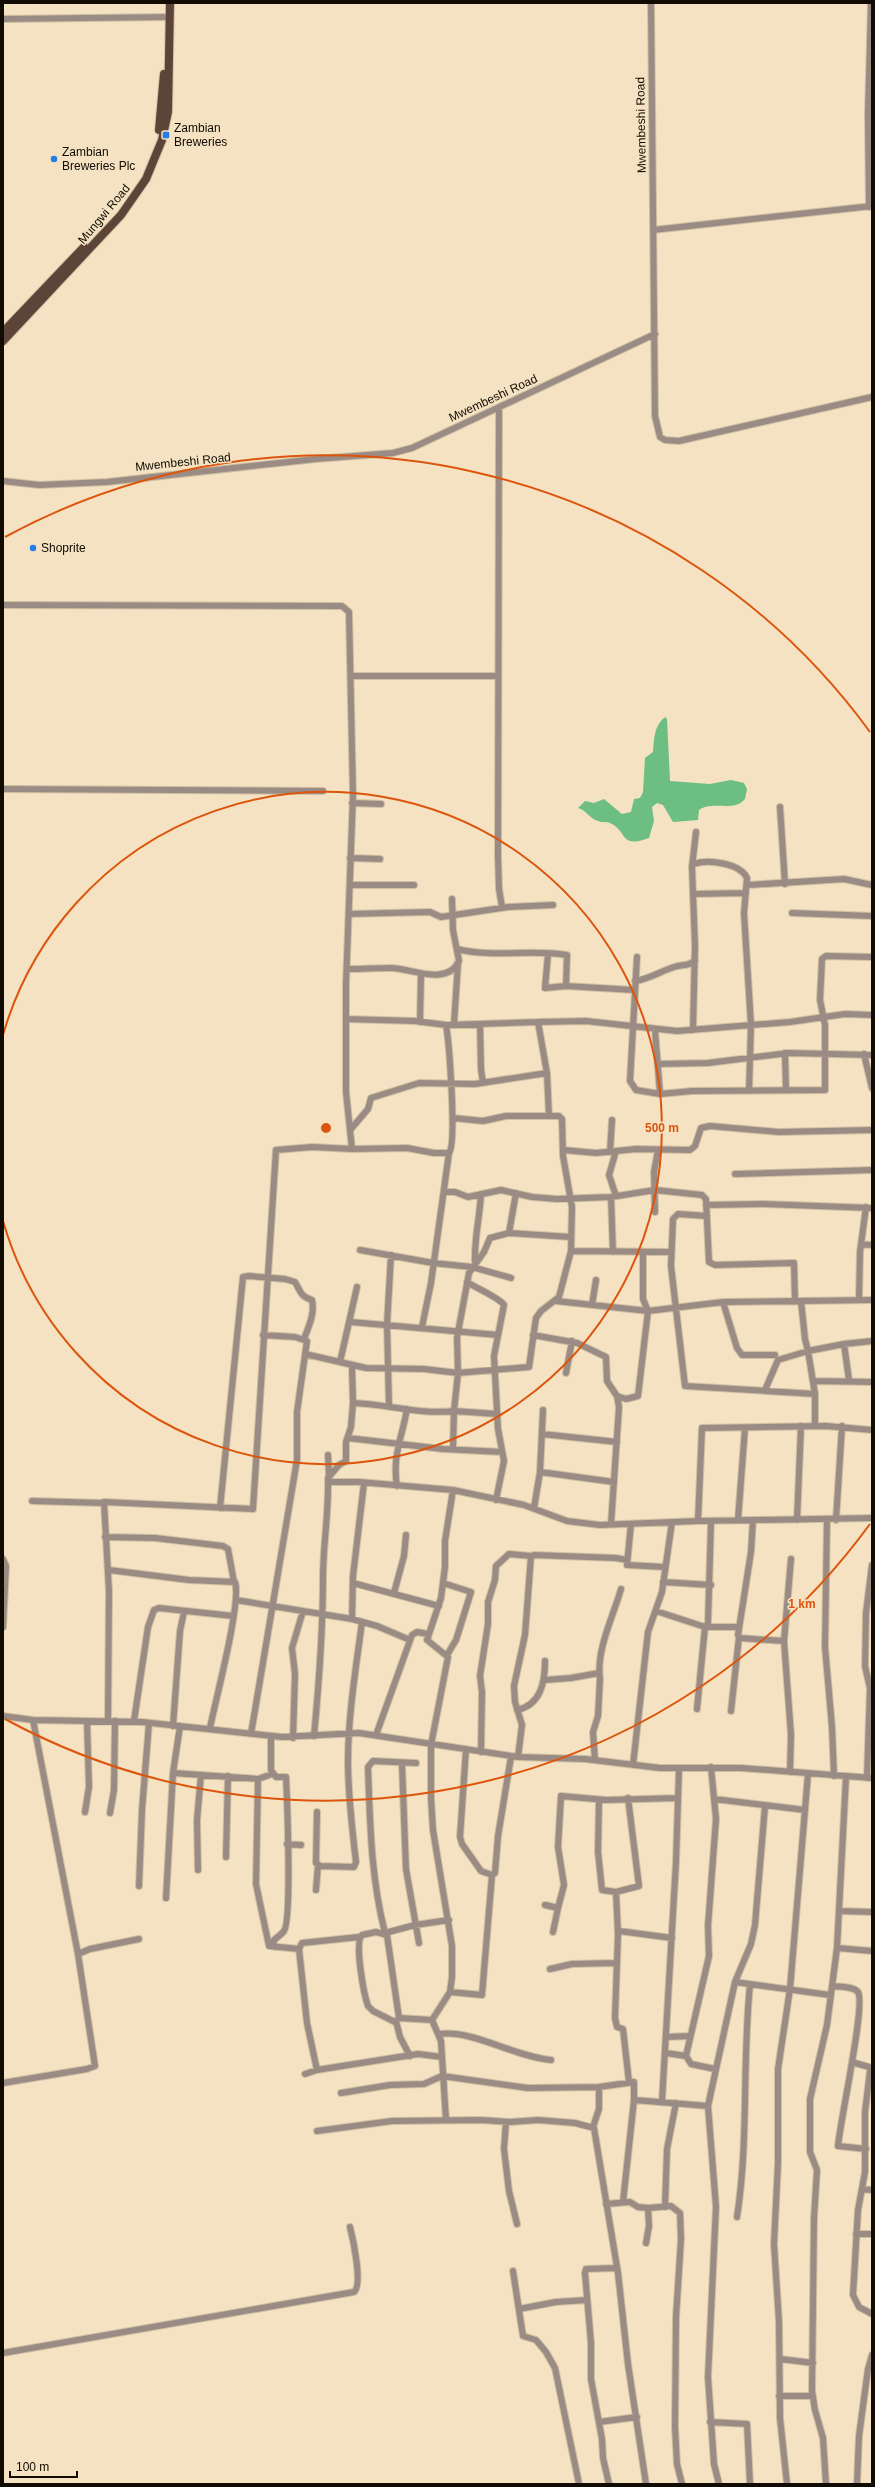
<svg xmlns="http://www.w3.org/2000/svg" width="875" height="2487" font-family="Helvetica,sans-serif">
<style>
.water{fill:#6dbe83}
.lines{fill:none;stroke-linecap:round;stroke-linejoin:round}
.minor-casing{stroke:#d0c0a3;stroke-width:8}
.major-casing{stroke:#d0c0a3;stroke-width:10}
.minor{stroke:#9a8c84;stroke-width:6}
.major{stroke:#5d4438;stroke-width:8}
.ring{fill:none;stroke:#dd550c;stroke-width:2}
.poi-dot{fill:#217de7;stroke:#f4e2c2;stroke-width:1.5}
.labels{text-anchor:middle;stroke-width:3;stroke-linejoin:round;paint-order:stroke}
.street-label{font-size:12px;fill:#110b03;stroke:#f4e2c2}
.poi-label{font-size:12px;fill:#110b03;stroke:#f4e2c2;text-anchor:start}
.centre{fill:#dd550c;stroke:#f4e2c2;stroke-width:2}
.ring-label{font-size:12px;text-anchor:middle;font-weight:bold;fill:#dd550c;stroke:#f4e2c2;stroke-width:3;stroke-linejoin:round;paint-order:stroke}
</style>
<rect width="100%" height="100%" fill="#f4e2c2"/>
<path class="water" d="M665 717 667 719 670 781 710 784 731 780 744 783 747 789 745 799C733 813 714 800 699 810L698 820 673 822 663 805 657 803 652 807 654 821 649 838C619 849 628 831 610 823 606 821 602 823 598 821 590 819 586 810 578 808L585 801 594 803 604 799 622 814 631 812 634 799 640 798 643 792 645 758 653 752C654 739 654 726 665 717Z"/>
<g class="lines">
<defs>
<path id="minor" d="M651 3 655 416 660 437 665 440 679 441 872 397
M3 19 170 17
M869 207 868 113 871 3
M653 230 872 206
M499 408 498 856 499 889 502 907
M3 481 39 485 107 482 316 459 393 453 412 448 655 334
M3 605 342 606 349 612 353 795 346 984V1092L352 1149
M351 676H498
M3 789 323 791
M352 803 381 804
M780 807 785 884
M350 858 380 859
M694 864C708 859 740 863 747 878L744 913 751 1025 749 1091
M350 885H414
M748 885 844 879 872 885
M693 894 746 893
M792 913 872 916
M349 914 430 912 441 917 508 907 553 905
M457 949C493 958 530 949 567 955L566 986
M548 954 545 988 566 986 634 990
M637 957 630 1081 636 1090 660 1094 692 1091 825 1090V1025L820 1000 822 959 826 956 872 957
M347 969C362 969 376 968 391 968 411 968 447 987 459 961L453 930 452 899
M635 981C650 979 661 971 674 967 683 964 688 967 695 960
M346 1019 415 1021 446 1025 538 1022
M420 1022 421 974
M454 1024 458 963
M480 1024 481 1069 483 1083
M655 1030 660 1094
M693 1030 695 946 692 867 696 832
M785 1053 786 1090
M864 1054 872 1088
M658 1064 708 1063 789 1053 872 1055
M549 1116 547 1073 538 1022 586 1021 677 1031 790 1022 845 1014 872 1015
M351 1129 368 1109 371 1098 419 1083 475 1084 547 1073
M564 1150 596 1153 636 1149 690 1150 695 1146 701 1128 710 1126 779 1132 872 1130
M610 1152 612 1120
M735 1174 872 1170
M444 1192H455L468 1197 501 1190 532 1197 557 1199 611 1197 655 1190 702 1195 706 1199 709 1262 715 1265 794 1263 795 1301
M616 1196 609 1175 616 1151
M611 1197 613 1252
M706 1205 763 1204 872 1208
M655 1212 654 1172 658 1150
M707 1216 678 1214 673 1219 671 1266 685 1386 815 1394 808 1351 844 1344 872 1341
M509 1233 516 1193
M861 1244 872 1245
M360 1250 433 1263 472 1267 511 1278
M571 1251 671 1252
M643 1253V1299L648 1311 723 1302 872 1300
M475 1262C474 1239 480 1216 481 1194
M467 1282C476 1288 500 1298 504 1305L494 1356 498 1429 504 1461 496 1500
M859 1300 860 1252 866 1207
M556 1301 648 1311 638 1396 626 1399 617 1396
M723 1302 737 1348 742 1355H775
M592 1305 596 1280
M351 1322 498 1335
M422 1327 431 1283 449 1153
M533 1335 577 1343 606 1357 607 1381 617 1396 619 1407 611 1524
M844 1344 849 1380
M305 1354 366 1368 424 1369 458 1373 529 1367 536 1318 541 1311 559 1297 571 1251 572 1207 563 1156 562 1119 559 1116H506L483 1121 453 1118
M340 1362 357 1287
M566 1373 572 1341
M814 1381 872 1382
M765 1390 778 1360 808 1351 805 1339 801 1301
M353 1403C387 1404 420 1415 454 1411L458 1373 457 1338 469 1273 484 1252 490 1238 509 1233 570 1237
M389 1405 387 1325 391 1255
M815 1426V1394
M542 1434 617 1442
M348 1438 443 1449 502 1452
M453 1449 454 1411 497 1414
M328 1455 329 1476
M540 1472 614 1482
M328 1482H359L453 1490 524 1505 567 1521 600 1525 698 1521 872 1518
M397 1486C392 1456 402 1438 407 1409
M32 1501 103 1503
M220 1508 243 1277 249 1276 285 1279 295 1282C301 1292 300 1296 312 1300 315 1313 309 1326 304 1339
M534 1508 540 1472 543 1410
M738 1520 745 1428
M753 1520 751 1552 738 1635 740 1638 784 1641
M797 1520 801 1426
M827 1520 825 1647 832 1727 834 1776
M836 1520 842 1426
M698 1521 702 1428 826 1426 872 1430
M631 1524 627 1565 665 1567
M105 1537 155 1538 223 1546 228 1549 234 1582
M3 1559 6 1566 3 1627
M109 1570 189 1580 235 1582C242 1601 215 1702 210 1728
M663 1582 711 1585
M353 1583 439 1606
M443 1583 471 1592 456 1640 447 1655
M394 1593 404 1556 406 1535
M236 1600 352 1619 377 1626 410 1640
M656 1611 705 1627 708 1623 711 1522
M352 1619 353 1576 364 1483
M600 1679C596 1650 613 1617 621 1589
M545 1680 571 1678 599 1673
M697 1709 705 1627H739
M517 1710C541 1705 545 1682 545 1661
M731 1711 739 1637
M3 1716 33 1720 142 1722 282 1737 359 1733 518 1757 585 1759 660 1768H741L872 1778
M108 1721 109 1591 104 1502 253 1509 276 1150 312 1147 352 1149 407 1148 434 1153H449C457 1143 449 1042 446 1025
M134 1721 148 1627 154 1610 159 1608 233 1616
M173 1726 180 1631 184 1612
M251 1734 297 1460V1412L307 1341 295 1337 263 1335
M376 1735 412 1635 417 1632 428 1634
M271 1736V1770L276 1777H286C287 1797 292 1920 284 1931 282 1934 276 1938 273 1941L275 1947
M314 1736C319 1683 323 1631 323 1578 323 1545 329 1512 328 1478L339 1465 346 1461V1442L351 1427 353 1403 352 1367
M293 1738 295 1674 292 1648 303 1611
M466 1749 460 1837 462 1844 481 1871 492 1875 495 1873 498 1836 511 1757
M481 1752 482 1692 480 1676 488 1624V1602L495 1580 496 1566 509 1554 531 1556
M518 1757 522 1725 515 1702 514 1686 525 1635 531 1556 534 1555 616 1558 627 1560
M595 1760 593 1732 598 1716 600 1679
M416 1763 373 1761 368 1767C370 1824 371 1878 385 1933L415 1925 449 1920
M402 1764 406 1869 419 1943
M633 1765 648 1632 662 1592 672 1522
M711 1767 716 1819 708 1926 709 1956 686 2056 691 2064 715 2069
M790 1772 791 1735 784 1641 791 1559
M173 1773 258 1779 272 1774
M867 1778 870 1688 865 1666 866 1613 872 1565
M258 1779 256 1884 269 1946 299 1949
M714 1799 805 1810
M599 1800 598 1852 602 1890 616 1892 639 1886 628 1798
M85 1812 89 1787 87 1721
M317 1812 316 1863 320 1866 354 1867 356 1862C352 1828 348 1795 348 1762 348 1715 356 1668 362 1622
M110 1813 114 1790 115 1721
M287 1844 301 1845
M226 1857 228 1776
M198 1870 197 1820 201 1775
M139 1886 142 1810 149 1723
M316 1890 318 1865
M616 1892 618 1934 615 2018 617 2027 623 2029 629 2082
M166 1898 173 1773 180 1726
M545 1905 558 1908 564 1885 558 1847 561 1796 606 1800 678 1798
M839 1911 872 1912
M553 1932 558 1908
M618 1934 619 1931 672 1938
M837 1948 872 1951
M78 1954 90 1949 139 1939
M550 1969 572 1964 615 1963
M735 1982 830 1995
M832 1986C839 1987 853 1986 858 1992 866 2004 840 2121 838 2146L866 2149
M450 1992 482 1995 492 1875
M399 2018 387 1935 376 1932 362 1935C354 1942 364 1995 368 2006L373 2011 395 2022 399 2018 432 2020
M396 2021 400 2037 410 2056
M440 2034C474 2030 515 2057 551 2060
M666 2037 690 2036
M666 2053 686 2056
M852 2062 869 2067 870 2071 865 2112V2172L858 2210 853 2295 859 2307 872 2314
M317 2070 307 2023 299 1949 302 1943 359 1937
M305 2074 317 2070 418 2054 442 2057
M3 2083 87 2069 95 2066 78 1954 33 1720
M341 2093 390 2085 424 2084 442 2076 528 2088 599 2087 634 2082V2100L623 2202
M634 2100 708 2106
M662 2101 676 1862 679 1769
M446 2120 441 2041 432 2020 450 1992 452 1977V1946L433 1830 431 1798V1745L448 1657 427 1640 441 1598 445 1567V1541L453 1490
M506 2122 504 2149 509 2191 517 2224
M593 2127 599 2109V2087
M317 2131 392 2121 481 2120 510 2122 538 2120 575 2123 594 2128 618 2273 628 2364 646 2484
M862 2189 872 2190
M606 2204 630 2202 638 2207 648 2208 671 2206 680 2213 681 2239 676 2317 675 2427 677 2464 682 2484
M665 2207 667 2149 676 2103
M737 2217C749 2140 742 2062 750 1985
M856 2234H872
M646 2243 649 2226 648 2208
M513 2271 523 2336 536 2340 546 2352 555 2368 579 2484
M519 2309 556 2302 587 2300
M3 2353 354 2292C363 2285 353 2239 350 2227
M780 2359 813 2363
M779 2396H813
M599 2422 637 2417
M710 2422 747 2424 750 2484
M609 2484 603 2458 602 2439 591 2379V2343L585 2273 586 2269 617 2268
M719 2484 714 2464 708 2377 716 2207 708 2106 735 1982 751 1944 755 1925 765 1806
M787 2484 780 2418 779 2322 774 2244 778 2163V2069L790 1989 808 1774
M826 2484 823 2438 815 2410 812 2391 814 2218 817 2170 810 2152V2099L827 2025 837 1948 846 1777
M857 2484 859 2436 868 2369 872 2355"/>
<path id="major" d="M159 130 164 74
M3 332 84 247
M3 341 121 215 146 179 162 140 168 112 170 3"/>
</defs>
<use href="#minor" class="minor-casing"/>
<use href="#major" class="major-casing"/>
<use href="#minor" class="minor"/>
<use href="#major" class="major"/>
</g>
<g class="ring">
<path d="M3 1035A336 336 0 1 1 3 1221"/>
<path d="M870 1524A673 673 0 0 1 5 1719M5 537A673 673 0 0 1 870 732"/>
</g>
<g class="poi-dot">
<rect x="162" y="131" width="8" height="8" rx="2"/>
<circle cx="54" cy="159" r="4"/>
<circle cx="33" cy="548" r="4"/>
</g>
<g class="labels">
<g class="street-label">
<text transform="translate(641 125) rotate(-91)" y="4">Mwembeshi Road</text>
<text transform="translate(104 214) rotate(-50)" y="4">Mungwi Road</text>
<text transform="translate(493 398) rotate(-25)" y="4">Mwembeshi Road</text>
<text transform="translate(183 462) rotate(-6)" y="4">Mwembeshi Road</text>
</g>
<g class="poi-label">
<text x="174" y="132">Zambian<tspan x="174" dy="14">Breweries</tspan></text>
<text x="62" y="156">Zambian<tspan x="62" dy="14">Breweries Plc</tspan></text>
<text x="41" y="552">Shoprite</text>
</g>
</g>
<circle cx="326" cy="1128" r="6" class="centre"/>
<g class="ring-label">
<text x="662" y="1132">500 m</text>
<text x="802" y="1608">1 km</text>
</g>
<rect width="875" height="2487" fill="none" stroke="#110b03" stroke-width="8"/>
<path d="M10 2471v6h67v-6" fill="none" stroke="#110b03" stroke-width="2"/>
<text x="16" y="2471" font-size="12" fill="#110b03" stroke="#f4e2c2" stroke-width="3" paint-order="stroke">100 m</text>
</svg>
